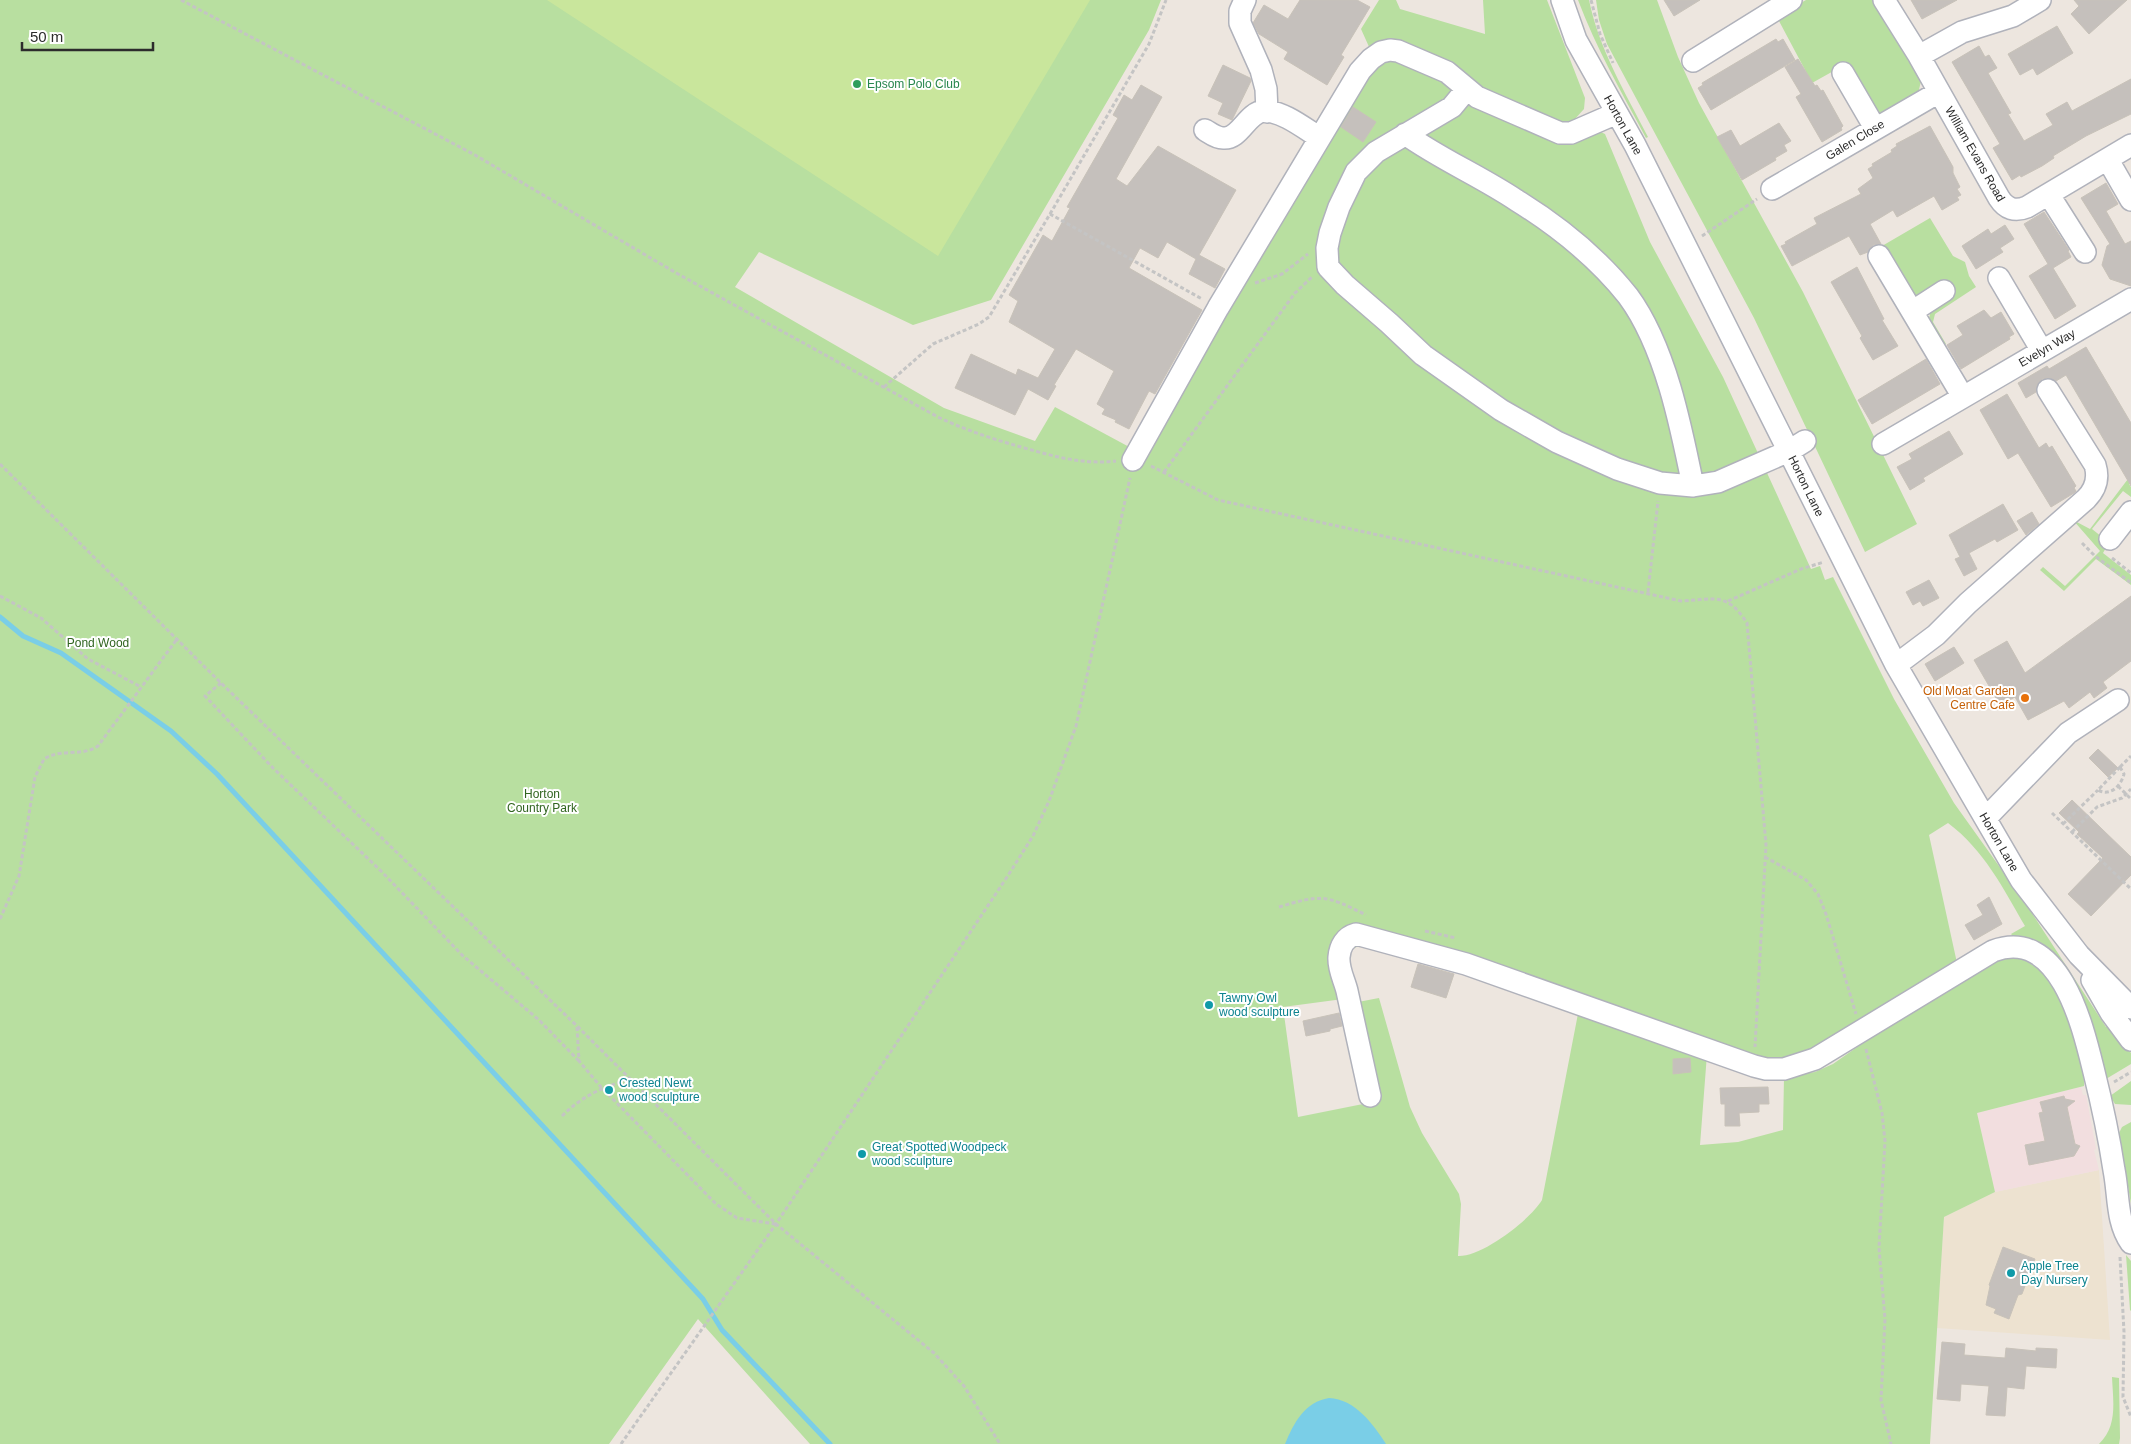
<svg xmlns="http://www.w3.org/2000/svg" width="2131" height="1444" font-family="Arial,sans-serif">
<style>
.education{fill:#ede2d0}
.medical{fill:#f2dedf}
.green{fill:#b8dfa0;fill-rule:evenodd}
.pitch{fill:#c9e69c}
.water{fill:#7acee7}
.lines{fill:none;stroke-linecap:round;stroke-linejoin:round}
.stream{stroke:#7acee7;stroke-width:5}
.building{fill:#c5c0bc;stroke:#c8c2b9}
.minor-casing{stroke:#b0b2bb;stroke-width:24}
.path{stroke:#c4c4c4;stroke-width:3;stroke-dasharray:4 2.5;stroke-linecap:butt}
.minor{stroke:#fff;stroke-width:21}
.leisure-dot{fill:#2e9e5b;stroke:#fff;stroke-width:2}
.food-dot{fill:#e8710a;stroke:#fff;stroke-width:2}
.culture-dot{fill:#0f9aa8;stroke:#fff;stroke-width:2}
.labels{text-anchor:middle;stroke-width:4;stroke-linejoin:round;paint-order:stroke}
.leisure-label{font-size:12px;fill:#27864d;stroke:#fff;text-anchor:start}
.street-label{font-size:12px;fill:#2c2c2c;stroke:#fff}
.park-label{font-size:12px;fill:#316520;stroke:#fff}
.food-label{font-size:12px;fill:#c56008;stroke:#fff;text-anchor:end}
.culture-label{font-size:12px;fill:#0d838f;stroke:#fff;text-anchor:start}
</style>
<rect width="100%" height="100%" fill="#ede6df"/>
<path class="education" d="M2099 1170 2110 1340 1937 1328 1944 1217 1995 1192Z"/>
<path class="medical" d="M2084 1086 2081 1087 2083 1095H2086L2096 1149 2094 1150 2099 1170 1995 1192 1977 1113Z"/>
<path class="green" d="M0 0H1161L1149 30 991 300 913 325 759 252 735 287 944 408 1035 441 1055 407 1133 449 1370 49 1361 29 1379 0H1396L1400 9 1485 34 1483 0H1547L1585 98 1584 109 1574 120 1605 134 1650 242 1723 377 1811 569 1820 566 1825 580 1833 577 1894 699 1954 803 2024 901 2106 1027 2109 1025 2131 1053V1064L2106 1079 2090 1020 2011 934 2025 926C2003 888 1984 850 1948 823L1929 835 1957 963 1895 998 1809 1051 1777 1060 1707 1054 1700 1145 1738 1142 1783 1130 1784 1077 1815 1072 1833 1064C1882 1030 1931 991 1986 965 1992 962 2000 956 2006 956 2033 956 2052 982 2062 1002 2073 1024 2085 1062 2084 1086L1977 1113 1995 1192 1944 1217 1930 1444H810L698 1319 609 1444H0ZM1361 945 1450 951 1582 993 1542 1200C1530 1220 1482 1257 1458 1256L1461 1204 1459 1194 1422 1133 1410 1107 1379 998 1358 1002 1378 1101 1298 1117 1283 1007 1343 999 1348 951Z
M1578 0H1589C1599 49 1625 92 1648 137L1646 138C1622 93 1596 48 1578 0Z
M1596 0H1657L1678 57 1699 103 1803 292 1917 524 1865 552 1754 318 1607 44 1599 20Z
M1806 0H1875L1921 81 1918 94 1884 113 1876 115 1846 64 1812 83 1779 21 1783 13Z
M1930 218 1953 256 1965 262 1969 276 1976 287 1935 314 1933 322 1946 344 1941 346 1928 323 1931 310 1919 296 1913 295 1904 284 1882 246Z
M2131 475V481L2129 484 2131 487V497L2123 491 2092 529 2102 537 2100 540 2107 546 2103 553 2131 575V585L2096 559 2064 591 2040 570 2043 567 2065 586 2100 551 2073 520 2090 529Z
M2131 1081V1105L2115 1104 2110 1096Z
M2131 1122V1204L2119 1133 2122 1127Z
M2126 1255 2131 1261V1311L2130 1310Z
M2112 1377 2119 1378 2120 1438 2119 1444H2099C2118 1426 2113 1401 2112 1377Z"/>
<path class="pitch" d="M547 0H1090L938 256Z"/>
<path class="water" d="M1329 1398C1355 1399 1373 1424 1386 1444H1285C1294 1422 1305 1402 1329 1398Z"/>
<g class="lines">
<path class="stream" d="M0 617 23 636 61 653 171 731 217 774 703 1299 722 1330 830 1444"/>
</g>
<path class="building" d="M1300 0H1357L1370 7 1341 55 1344 57 1327 85 1284 59 1288 52 1259 34 1253 23 1264 5 1288 19Z
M1664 0H1700L1674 16Z
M1911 0H1957L1922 19Z
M2074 0H2127L2089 34 2071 14 2079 6Z
M2057 26 2073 53 2037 75 2033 68 2020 75 2008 54Z
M1776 39 1778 42 1783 39 1795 60 1711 110 1698 88 1703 85 1702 83Z
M1979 46 1985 57 1989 55 1997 68 1988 73 2011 113 2008 114 2024 141 2053 125 2046 114 2067 102 2072 111 2131 79V114L2086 136 2053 156 2054 158 2042 166 2021 177 2020 175 2012 180 1993 148 2000 144 1952 62Z
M1798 59 1815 86 1817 85 1821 91 1823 90 1843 126 1841 128 1842 130 1822 142 1796 97 1801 94 1785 67Z
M1223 65 1250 78 1251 81 1232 120 1218 114 1223 103 1208 96Z
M1141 85 1162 97 1116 179 1127 186 1158 146 1236 190 1199 255 1225 269 1215 288 1189 274 1196 259 1167 242 1158 258 1140 248 1129 268 1202 310 1155 394 1149 391 1129 429 1115 422 1116 420 1102 414 1105 409 1097 404 1114 371 1076 349 1054 385 1056 386 1048 400 1028 389 1015 415 955 388 971 354 1016 375 1018 369 1038 378 1055 349 1009 322 1018 301 1009 295 1043 235 1052 241 1070 208 1067 207 1118 118 1113 115 1124 95 1132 100Z
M1353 107 1376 122 1363 142 1341 127Z
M1779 123 1791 141 1784 145 1787 151 1775 158 1776 160 1742 180 1717 137 1731 130 1740 146Z
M1930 126 1953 167V173L1960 187 1957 189 1961 195 1957 197 1959 200 1942 210 1934 196 1897 217 1893 210 1870 224 1881 244 1873 245 1868 252 1860 255 1849 236 1792 266 1781 246 1786 244 1785 242 1817 224 1814 218 1861 194 1858 189 1873 178 1868 169 1873 166 1872 164 1892 152 1891 150 1897 146 1896 144Z
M2106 183 2118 204 2106 211 2125 244 2131 241V286L2110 279 2102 265 2107 246 2110 244 2081 198Z
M2044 212 2069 250 2068 251 2071 257 2053 268 2076 306 2055 319 2029 276 2048 264 2024 224Z
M2005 225 2014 239 2000 248 2003 252 1976 269 1962 246 1988 229 1991 234Z
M1857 267 1884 319 1882 320 1898 346 1873 360 1860 338 1862 336 1831 282Z
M1984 310 1991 318 2001 312 2014 334 2009 337 2010 339 1961 369 1947 345 1963 335 1957 326Z
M2086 347 2131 423V486L2066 375 2056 381 2048 378 2042 379 2037 385 2036 392 2026 398 2018 383 2047 366 2049 369Z
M1926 359 1940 384 1872 424 1858 400Z
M2007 394 2039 448 2046 443 2049 448 2052 446 2076 486 2074 488 2076 491 2074 493 2051 507 2018 453 2008 459 1980 410Z
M1949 431 1963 454 1923 478 1925 481 1910 490 1897 467 1912 459 1909 454Z
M2003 504 2018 530 1997 542 1995 539 1969 553 1977 569 1964 576 1955 559 1960 557 1949 535Z
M2032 512 2039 524 2026 535 2017 521Z
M1929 580 1939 598 1923 606 1920 601 1913 605 1906 592Z
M2131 596V661L2103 682 2107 688 2094 698 2090 692 2069 708 2064 701 2028 720 2015 697 2000 705 1974 660 2007 641 2025 673Z
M1954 647 1964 663 1935 681 1925 664Z
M2098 749 2118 768 2108 777 2089 758Z
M2072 800 2131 857V875L2091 916 2068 894 2103 858 2077 834 2079 832 2059 813Z
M1989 897 2002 924 1974 940 1965 925 1983 915 1977 905Z
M1418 964 1454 974 1446 998 1411 987Z
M1339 1013 1342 1026 1330 1029V1031L1306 1036 1303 1021Z
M1690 1058 1691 1072 1673 1074V1059Z
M1768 1087 1769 1104H1759V1112L1739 1113 1740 1126H1725V1104H1721L1720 1088Z
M2064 1096 2065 1099 2075 1101 2067 1107 2075 1144 2080 1146 2074 1156 2029 1165 2025 1145 2045 1141 2039 1113 2043 1112 2040 1102Z
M2003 1247 2035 1259 2022 1294 2018 1295 2009 1319 1994 1313 1996 1309 1986 1305 1990 1286 1989 1285Z
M1942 1342 1965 1344 1964 1355 2005 1358 2006 1348 2036 1351V1348L2057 1349 2056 1368 2026 1366 2024 1389 2007 1387 2005 1416 1986 1415 1989 1386 1961 1384 1960 1401 1937 1399Z"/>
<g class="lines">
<defs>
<path id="minor" d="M1245 0 1240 11V23L1261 70 1266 89 1267 112
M1562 0 1576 40 1635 145 1896 665 2021 880 2079 955 2131 1008
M1884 0 1919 56 1999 198C2006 209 2015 212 2027 207L2131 145
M1919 56 1962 32 2013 16 2040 0
M1693 61 1791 0
M1843 73 1875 128
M1466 90 1452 107 1376 152 1356 172 1339 207 1330 233 1327 248 1328 267 1345 285 1389 323 1423 355 1501 410 1557 442 1617 469 1660 483 1693 486 1718 482 1789 451 1805 441
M1205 130C1210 133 1216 138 1223 138 1240 140 1247 112 1264 111 1283 111 1304 128 1320 138
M1405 134C1440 159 1480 176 1516 200 1558 226 1597 257 1628 296 1665 346 1681 426 1693 486
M2108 160 2131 200
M1772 189 1939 92
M2049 195 2085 252
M1879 256 1963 397
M1999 278 2042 351
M1913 311 1944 291
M1883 444 2131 299
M1133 460 1218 308 1360 71 1371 59 1381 52 1390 50 1398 51 1447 72 1477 97 1560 133H1571L1617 113
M2110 539 2131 512
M1896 665 1936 635 1968 603 2086 499C2096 489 2099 478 2095 465L2048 390
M1986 818 2068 733 2118 700
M2092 980 2111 1013 2131 1040
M1370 1096C1362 1061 1355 1026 1347 991 1344 979 1338 969 1339 957 1340 946 1345 937 1356 934L1466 964 1754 1066 1766 1069H1784L1815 1059 1993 951C2060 926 2083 1027 2094 1072 2102 1104 2109 1137 2114 1170 2119 1194 2116 1222 2131 1243"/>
</defs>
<use href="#minor" class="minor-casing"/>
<path class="path" d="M181 0 475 155 678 274 938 417C965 430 993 439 1021 447 1053 456 1082 465 1116 461
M1591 0 1600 34 1613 63
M1050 214 1149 44 1166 0
M1702 236 1757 199
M1255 283 1282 274 1308 254
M884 387 933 344 979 324 989 317 1050 214 1202 299
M0 464 221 683 577 1026 776 1224 934 1353 964 1386 1000 1444
M1151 466 1218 500 1681 601C1715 599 1727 592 1747 623L1766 845 1755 1047
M1164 472 1295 293 1313 276
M2082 543 2095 556 2131 583
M2112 558 2131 573
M1648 592 1658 501
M0 596 41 618 88 659 141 687
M1728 601 1801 569 1824 562
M221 683 205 696 273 768 382 872 462 955 539 1020 579 1061
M2120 767 2124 774C2121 786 2110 797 2098 790Z
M2120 767 2131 756
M2118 786 2131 799
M2052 813 2131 889
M2063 824 2098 790
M2072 832 2097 807 2122 798 2131 789
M1765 857 1806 880 1818 894 1826 914 1856 1014
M1279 907C1322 894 1326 895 1366 915
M0 919 19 876 35 777 44 759C61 748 82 757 98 746L177 639
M1425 931 1456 938
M577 1027 579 1061 601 1087 716 1204 737 1218 775 1224
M1866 1049 1882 1113 1885 1141 1879 1248 1885 1319 1881 1400 1891 1444
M2114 1082 2131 1072
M562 1116C582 1096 603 1087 630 1079
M2120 1257 2124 1332 2123 1397 2131 1417
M621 1444 776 1224 1007 877 1033 836 1049 801 1076 726 1130 478"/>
<use href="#minor" class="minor"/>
</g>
<circle class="leisure-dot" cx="857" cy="84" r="5"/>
<circle class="food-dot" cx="2025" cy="698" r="5"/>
<g class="culture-dot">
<circle cx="1209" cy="1005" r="5"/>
<circle cx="609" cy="1090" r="5"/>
<circle cx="862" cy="1154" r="5"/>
<circle cx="2011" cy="1273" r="5"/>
</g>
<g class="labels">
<g class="leisure-label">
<text x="867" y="88">Epsom Polo Club</text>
</g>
<g class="street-label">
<text transform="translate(1623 125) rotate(61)" y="4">Horton Lane</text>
<text transform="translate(1855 140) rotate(-31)" y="4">Galen Close</text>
<text transform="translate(1975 154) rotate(60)" y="4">William Evans Road</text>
<text transform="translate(2047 348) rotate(-30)" y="4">Evelyn Way</text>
<text transform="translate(1806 486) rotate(64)" y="4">Horton Lane</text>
<text transform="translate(1999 842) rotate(60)" y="4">Horton Lane</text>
</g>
<g class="park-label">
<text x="98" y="647">Pond Wood</text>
<text x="542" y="798">Horton<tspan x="542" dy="14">Country Park</tspan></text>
</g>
<g class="food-label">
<text x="2015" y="695">Old Moat Garden<tspan x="2015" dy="14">Centre Cafe</tspan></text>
</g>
<g class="culture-label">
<text x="1219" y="1002">Tawny Owl<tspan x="1219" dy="14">wood sculpture</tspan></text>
<text x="619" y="1087">Crested Newt<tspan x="619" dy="14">wood sculpture</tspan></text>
<text x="872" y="1151">Great Spotted Woodpeck<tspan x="872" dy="14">wood sculpture</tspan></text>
<text x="2021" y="1270">Apple Tree<tspan x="2021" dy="14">Day Nursery</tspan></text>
</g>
</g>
<path d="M22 42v8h131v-8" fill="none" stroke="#2c2c2c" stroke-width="2.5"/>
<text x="30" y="42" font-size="15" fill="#2c2c2c" stroke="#ffffff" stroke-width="4" paint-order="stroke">50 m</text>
</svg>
